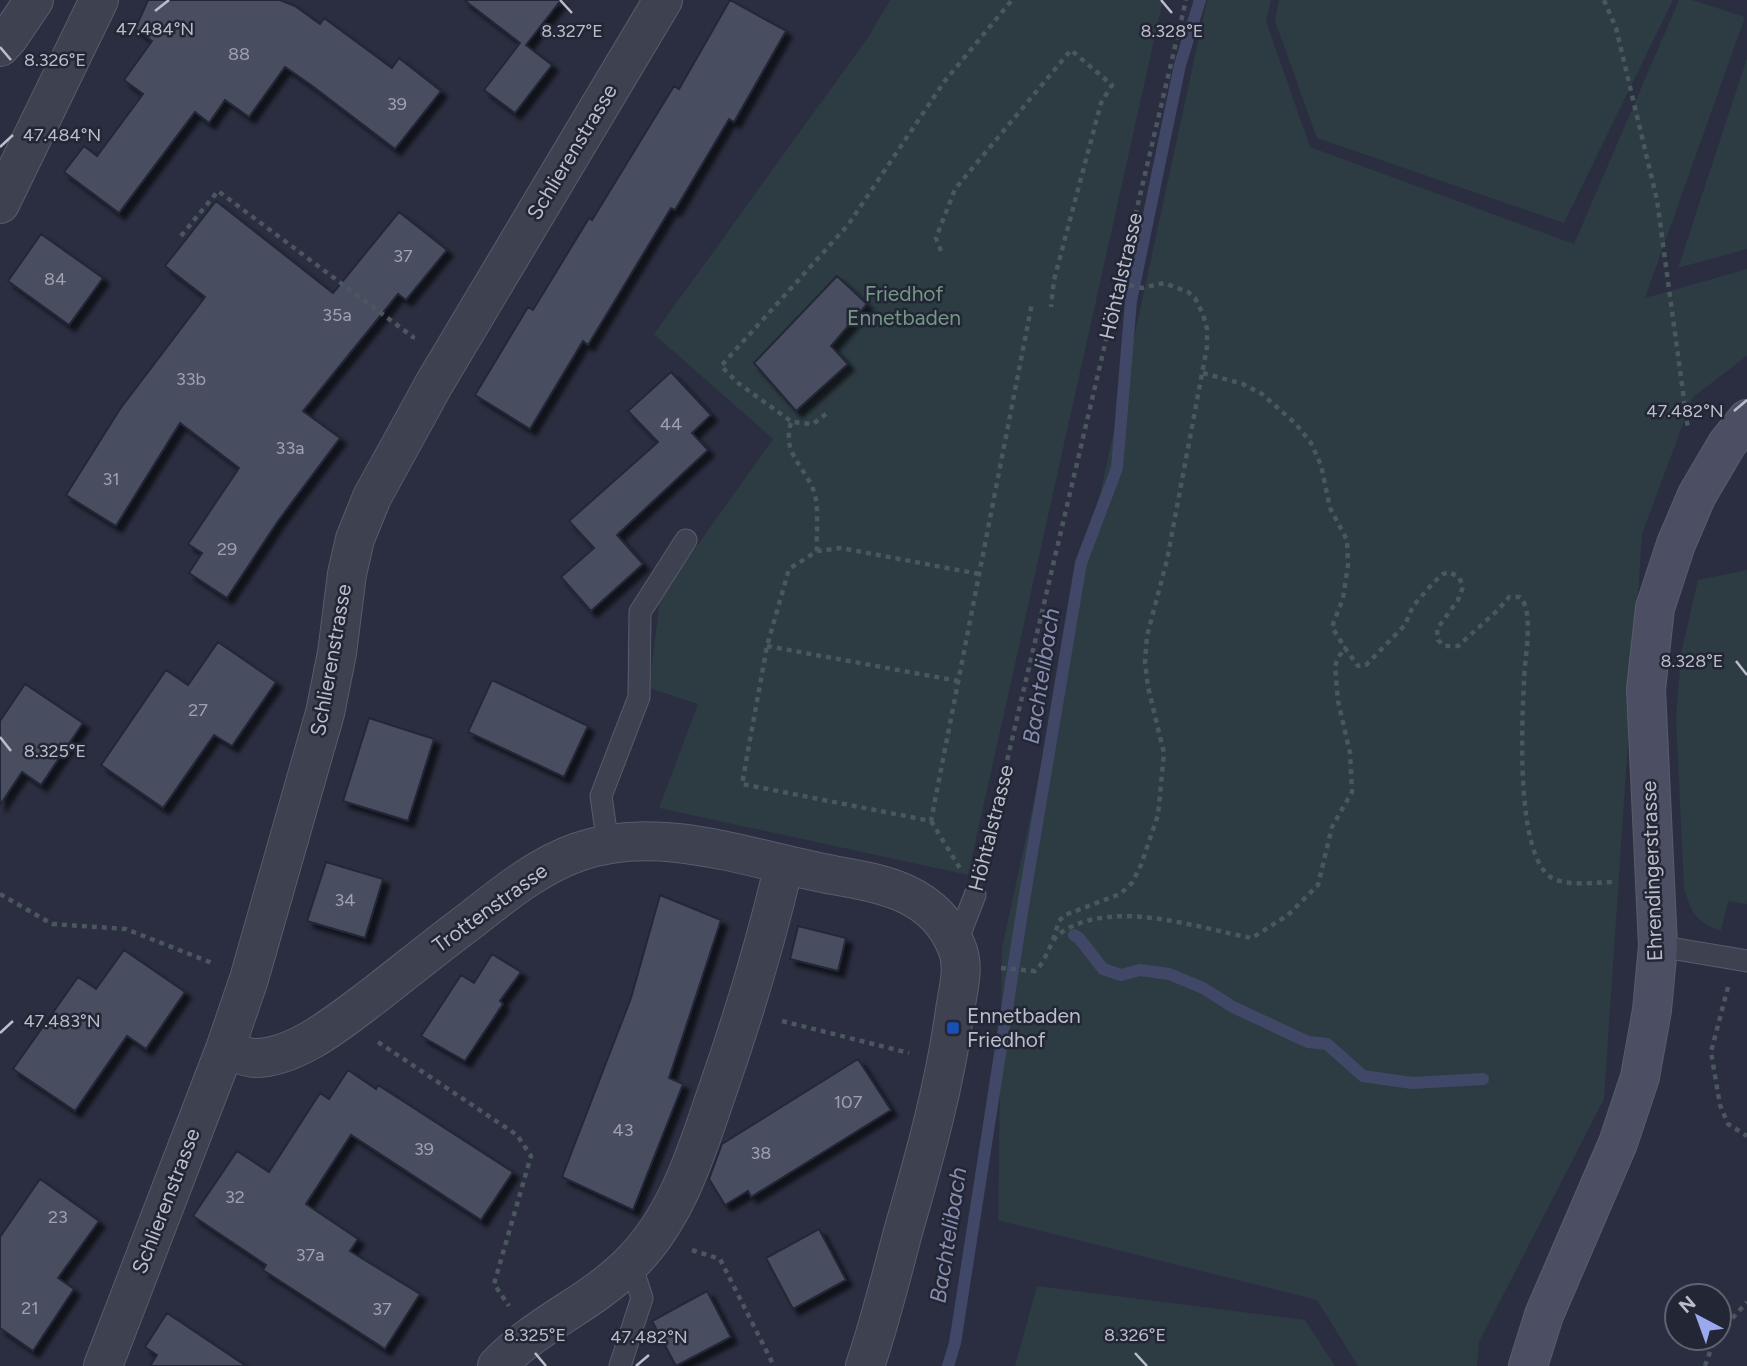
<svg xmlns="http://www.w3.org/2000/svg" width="1747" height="1366" font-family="Figtree,sans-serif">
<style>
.green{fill:#2d3b42}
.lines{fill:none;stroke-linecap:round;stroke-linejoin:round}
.stream{stroke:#414867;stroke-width:12}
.building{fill:#494e61;stroke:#242837;stroke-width:2;filter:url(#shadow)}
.lane-casing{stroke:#595c6a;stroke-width:23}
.street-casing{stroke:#595c6a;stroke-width:40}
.secondary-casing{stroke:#595c6a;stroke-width:40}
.path{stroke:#4a575e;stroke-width:4.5;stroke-dasharray:5 5;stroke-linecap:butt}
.lane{stroke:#3e4150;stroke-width:21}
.street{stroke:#3e4150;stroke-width:38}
.secondary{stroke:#4c4f63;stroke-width:38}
.ticks{fill:none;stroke:#bbbdca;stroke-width:2.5}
.transit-dot{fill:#1a4fb4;stroke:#222635;stroke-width:2.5}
.labels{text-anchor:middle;stroke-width:5;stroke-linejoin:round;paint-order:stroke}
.number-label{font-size:18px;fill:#9ea1b0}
.street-label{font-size:21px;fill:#bbbdca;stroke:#222635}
.park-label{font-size:21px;fill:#759885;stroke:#222635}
.poi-label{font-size:21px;fill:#bbbdca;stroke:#222635;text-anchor:start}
.water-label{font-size:23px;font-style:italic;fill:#868dae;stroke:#222635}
.ticks-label{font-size:18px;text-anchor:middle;fill:#bbbdca;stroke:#222635;stroke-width:5;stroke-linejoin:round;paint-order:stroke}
</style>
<defs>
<filter id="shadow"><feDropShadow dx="6" dy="6" stdDeviation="2" flood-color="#0009"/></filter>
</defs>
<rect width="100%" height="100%" fill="#2a2e40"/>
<path class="green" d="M890 0H1163L968 875 659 808 698 704 649 688 660 598 773 439 654 334 869 36Z
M1207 0H1271L1266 21 1310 147 1574 244 1679 0H1692L1745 17 1645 298 1747 269V356L1693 397 1642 534 1604 1099 1479 1342 1477 1366H1358L1317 1300 998 1220 1002 948Z
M1279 0H1673L1564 223 1317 138 1275 21Z
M1747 58V249L1678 268Z
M1747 570V904L1728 901 1721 931C1694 920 1693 916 1684 888L1676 719 1681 653 1698 580Z
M1037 1286 1305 1320 1335 1366H1015Z"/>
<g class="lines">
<path class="stream" d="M1074 935 1079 938 1103 969 1121 975 1140 970 1169 974 1203 988 1233 1007 1308 1042 1327 1044 1363 1076 1412 1083 1483 1079
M948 1366 955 1343 1023 906 1081 563 1117 468 1131 301 1180 65 1200 0"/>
</g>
<path class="building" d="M148 0H280L295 6 320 24 324 18 392 68 399 58 441 91 395 149 311 85 285 67 249 117 225 100 209 123 195 112 119 213 64 172 84 146 97 156 143 94 124 80 152 41 135 29Z
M464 0H561L526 45 552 65 515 113 484 90 520 43Z
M730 0 786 31 734 122 729 119 675 210 671 208 588 345 583 341 530 429 475 395 528 307 533 310 589 218 592 220 674 86 679 89Z
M216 201 333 293 399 212 447 250 406 300 398 294 303 411 340 438 278 521 227 598 189 573 202 553 188 544 239 468 180 423 116 526 66 495 120 409 205 297 165 266Z
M41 234 103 278 69 325 8 281Z
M837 276 867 304 831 346 848 364 796 411 754 363Z
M671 372 711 415 692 433 708 450 617 535 643 564 591 611 561 577 594 548 569 521 658 442 628 411Z
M218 642 276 682 232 746 214 735 163 808 101 765 166 670 188 685Z
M492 680 588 726 564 777 468 732Z
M25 684 83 723 41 785 22 772 0 805V721Z
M369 718 434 739 408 821 343 801Z
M326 862 383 879 365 938 307 921Z
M660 895 721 920 669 1078 683 1084 633 1210 562 1177 631 998Z
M798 926 846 938 838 971 790 959Z
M124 950 185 992 146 1049 127 1036 75 1111 13 1069 78 977 96 989Z
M492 954 521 972 500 1001 503 1004 465 1061 421 1036 461 975 474 983Z
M858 1059 891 1110 751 1197 748 1191 725 1205 709 1179 722 1144Z
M348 1070 376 1089 378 1085 513 1172 481 1220 351 1135 306 1204 358 1239 350 1251 420 1294 385 1349 263 1270 266 1265 193 1216 237 1151 269 1172 320 1093 329 1099Z
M40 1179 99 1221 58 1278 74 1289 33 1351 0 1328V1237Z
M819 1229 846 1280 793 1309 766 1258Z
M707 1291 731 1337 676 1366 652 1321Z
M167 1313 246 1366H150L157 1355 145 1347Z"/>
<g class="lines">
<defs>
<path id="lane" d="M608 845 601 796 639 697 640 612 686 540
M956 944 975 895
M1658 946 1747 961
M620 1366 642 1298 631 1264"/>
<path id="street" d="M0 47 9 37 34 0
M0 204 99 0
M225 1049C234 1052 246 1058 255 1058 297 1058 344 1018 376 994 408 969 439 944 471 920 504 894 538 866 578 852 661 823 751 860 833 875 884 884 936 893 957 948 965 967 958 990 955 1010 945 1085 924 1159 903 1232 891 1277 880 1322 865 1366
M103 1366 225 1049 249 979 325 713 337 653 347 574 355 539 372 497 434 384 663 0
M497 1366C535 1325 592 1303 631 1263 678 1216 697 1150 718 1089 744 1015 766 941 784 865"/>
<path id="secondary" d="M1528 1366 1544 1315 1618 1143 1640 1077 1652 1010 1658 946 1646 689 1655 608 1676 544 1697 495 1727 444 1747 419"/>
</defs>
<use href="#lane" class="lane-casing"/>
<use href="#street" class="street-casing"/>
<use href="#secondary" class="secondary-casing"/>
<path class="path" d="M1604 0 1616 28 1657 200 1688 429
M181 236 218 191 413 337 412 339
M941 251 936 238 955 189 1071 50 1112 85 1101 103 1054 280 1051 307
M1203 373 1243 384 1262 394 1295 423 1311 443 1321 465 1330 508 1347 540 1348 565 1343 598 1332 627 1345 648
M826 414 813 424 792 422 738 383 721 366 848 225 944 82 1012 0
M791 423C781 455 807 467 815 495 819 512 816 534 817 551
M979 574 841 548 817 551 789 569 767 646 742 784 931 821 1032 303
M767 646 958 681
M931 821 961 870
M982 867 1186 0
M0 894 52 924 126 929 212 963
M1053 940 1059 921 1065 915 1120 894 1132 883 1141 865 1158 815 1164 753 1148 687 1145 662 1147 636 1167 560 1207 347V329L1203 314 1195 298 1188 292 1164 283 1142 288 1119 283
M1001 968 1035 971C1048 960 1048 941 1062 932 1114 898 1198 928 1252 938L1288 915 1318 885 1332 827 1352 792 1350 753 1338 701 1335 666 1338 658 1345 648 1358 666 1366 665 1405 625 1413 606 1434 582 1443 574 1449 572 1459 577 1463 587 1458 600 1437 629 1438 640 1444 646H1458L1498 610 1509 597H1520C1535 612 1524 660 1524 681 1522 721 1515 856 1552 878 1568 887 1598 882 1616 882
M1728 987 1711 1052 1720 1105 1728 1124 1747 1136
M782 1021 909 1053
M378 1042 517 1135 531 1156 494 1284 509 1306
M692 1250 720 1259 774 1366
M1719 1333 1747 1302
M1705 1366 1715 1338"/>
<use href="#lane" class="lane"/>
<use href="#street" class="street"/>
<use href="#secondary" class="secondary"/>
</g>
<path class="ticks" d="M560 0 572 13M1161 0 1172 13M155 11 169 0M0 47 11 60M0 147 13 135M1734 411 1747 400M1736 661 1747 675M0 737 11 751M0 1033 13 1021M535 1353 546 1366M1135 1353 1147 1366M636 1366 649 1355"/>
<rect class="transit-dot" x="946" y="1021" width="14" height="14" rx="3.5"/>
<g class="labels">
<g class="number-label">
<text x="239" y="60">88</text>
<text x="397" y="110">39</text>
<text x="403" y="262">37</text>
<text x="55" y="285">84</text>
<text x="337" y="321">35a</text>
<text x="191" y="385">33b</text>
<text x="671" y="430">44</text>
<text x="290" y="454">33a</text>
<text x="111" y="485">31</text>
<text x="227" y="555">29</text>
<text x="198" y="716">27</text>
<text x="345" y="906">34</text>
<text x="848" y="1108">107</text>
<text x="623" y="1136">43</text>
<text x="424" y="1155">39</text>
<text x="761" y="1159">38</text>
<text x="235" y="1203">32</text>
<text x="58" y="1223">23</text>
<text x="310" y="1261">37a</text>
<text x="30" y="1314">21</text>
<text x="382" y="1315">37</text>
</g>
<g class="street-label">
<text transform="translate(572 152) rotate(-59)" y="7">Schlierenstrasse</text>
<text transform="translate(1121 276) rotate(-77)" y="7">Höhtalstrasse</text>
<text transform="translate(331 660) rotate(-80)" y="7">Schlierenstrasse</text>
<text transform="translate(991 828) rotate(-76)" y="7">Höhtalstrasse</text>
<text transform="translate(1652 871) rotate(-92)" y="7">Ehrendingerstrasse</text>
<text transform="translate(490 908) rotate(-36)" y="7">Trottenstrasse</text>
<text transform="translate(166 1201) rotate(-69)" y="7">Schlierenstrasse</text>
</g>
<g class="park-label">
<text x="904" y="301">Friedhof<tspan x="904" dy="24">Ennetbaden</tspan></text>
</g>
<g class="poi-label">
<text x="967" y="1023">Ennetbaden<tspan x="967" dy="24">Friedhof</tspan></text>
</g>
<g class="water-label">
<text transform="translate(1041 676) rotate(-81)" y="8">Bachtelibach</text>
<text transform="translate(948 1235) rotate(-81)" y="8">Bachtelibach</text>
</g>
</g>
<g class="ticks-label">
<text x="155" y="35">47.484°N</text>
<text x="1172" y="37">8.328°E</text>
<text x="572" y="37">8.327°E</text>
<text x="55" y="66">8.326°E</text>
<text x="62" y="141">47.484°N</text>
<text x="1685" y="417">47.482°N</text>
<text x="1692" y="667">8.328°E</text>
<text x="55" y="757">8.325°E</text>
<text x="62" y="1027">47.483°N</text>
<text x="535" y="1341">8.325°E</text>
<text x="1135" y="1341">8.326°E</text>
<text x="649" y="1343">47.482°N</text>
</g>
<g transform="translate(1698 1317) rotate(319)"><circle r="33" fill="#222635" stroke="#5f6271" stroke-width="2"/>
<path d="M0-5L12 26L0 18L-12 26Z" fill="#9ca8ee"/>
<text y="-10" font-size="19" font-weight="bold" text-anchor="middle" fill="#bbbdca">N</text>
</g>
</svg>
